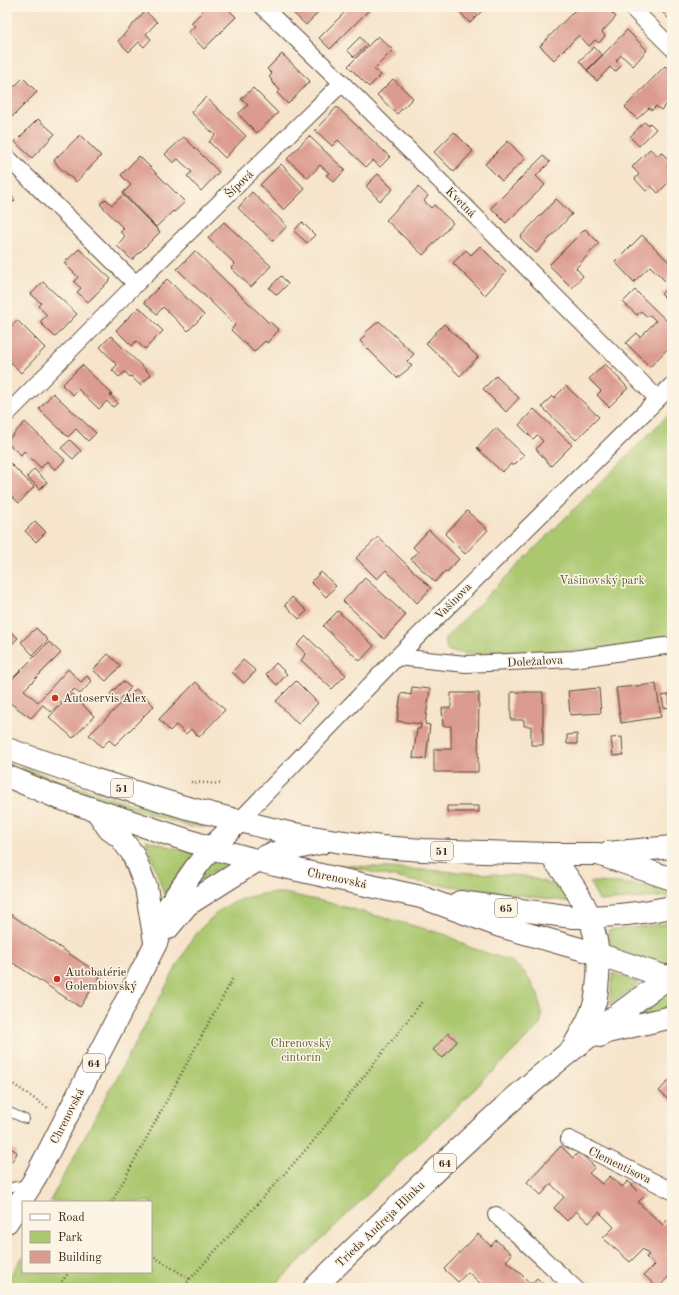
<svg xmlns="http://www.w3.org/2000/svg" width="679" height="1295" font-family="'Old Standard TT',serif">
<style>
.green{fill:#abc870;stroke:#737947}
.building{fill:#db9b8f}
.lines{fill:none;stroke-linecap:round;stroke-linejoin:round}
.lane-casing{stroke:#574638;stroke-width:10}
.street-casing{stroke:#574638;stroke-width:18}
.primary-casing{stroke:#574638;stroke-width:24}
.path{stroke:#574638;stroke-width:2.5;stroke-dasharray:1 3;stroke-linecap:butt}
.lane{stroke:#fff;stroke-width:8}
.street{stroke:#fff;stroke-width:16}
.primary{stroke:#fff;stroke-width:22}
.poi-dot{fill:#c8321e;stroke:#fcf5e5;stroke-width:1.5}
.labels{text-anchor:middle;stroke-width:3;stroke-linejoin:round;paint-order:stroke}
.shield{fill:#fcf5e5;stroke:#75675a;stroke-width:1}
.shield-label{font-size:11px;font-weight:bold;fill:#3b2a1e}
.street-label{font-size:12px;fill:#3b2a1e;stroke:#fcf5e5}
.park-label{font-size:12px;fill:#5d5937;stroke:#fcf5e5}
.poi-label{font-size:12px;fill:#3b2a1e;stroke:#fcf5e5;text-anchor:start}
</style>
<rect width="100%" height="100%" fill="#fcf5e5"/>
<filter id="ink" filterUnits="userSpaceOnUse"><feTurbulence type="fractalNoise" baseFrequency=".025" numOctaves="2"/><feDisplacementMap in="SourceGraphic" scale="8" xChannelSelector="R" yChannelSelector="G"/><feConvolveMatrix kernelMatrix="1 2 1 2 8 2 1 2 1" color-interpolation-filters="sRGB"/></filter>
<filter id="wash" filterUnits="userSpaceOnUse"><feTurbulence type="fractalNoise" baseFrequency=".012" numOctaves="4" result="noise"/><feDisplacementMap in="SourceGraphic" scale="16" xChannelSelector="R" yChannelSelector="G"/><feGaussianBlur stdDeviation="0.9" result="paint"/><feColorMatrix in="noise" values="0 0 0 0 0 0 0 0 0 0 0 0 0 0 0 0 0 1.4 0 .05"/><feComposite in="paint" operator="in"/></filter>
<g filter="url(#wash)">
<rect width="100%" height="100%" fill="#f6e4cb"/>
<path class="green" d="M672 411V637L627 647 489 657 447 651 445 638Z
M21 767C81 789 141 808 202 825L205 827H189L62 786 20 770Z
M146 840 195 854 164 894Z
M211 859 227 863 196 882Z
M340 865 525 876 561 887 572 902 412 881Z
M590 882 620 883 671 889 672 896 599 901Z
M268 893H284L330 903 447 935 469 947 511 961 525 973 538 994 542 1015 540 1025 272 1288H7V1281L23 1256V1272H151V1202L50 1201 191 940C217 910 228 899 268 893Z
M672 922V960L664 966 611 948 608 930 657 925Z
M613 973 640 983 609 1005Z
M669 993 672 994V1010L640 1015Z"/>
<g id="blocks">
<path class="building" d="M207 7H226L236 17 204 49 188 32 195 26 191 23Z
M293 7H323L306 25 290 10Z
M350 7H367L370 9 330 49 319 38Z
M455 7H486L470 23Z
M578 7H606L616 17 602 32 605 36 599 43 595 40 589 46 579 35 554 60 540 46Z
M663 7H672V22L660 10Z
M145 11 157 22 146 34 151 39 144 47 139 42 129 52 118 41Z
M627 30 647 50 633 66 621 55 616 61 621 66 615 72 610 67 597 81 587 71Z
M378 36 393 50 374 69 381 75 369 87 348 66Z
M360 37 367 45 354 57 347 50Z
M594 47 602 55 587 70 579 61Z
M282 54 310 81 288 104 277 93 280 90 271 81 272 80 269 77 272 74 267 69Z
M665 66 672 73V99L661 110 656 106 652 110 649 108 637 119 625 107Z
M23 78 37 92 7 122V94Z
M393 79 413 98 397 114 377 95Z
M253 88 278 113 257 133 238 114 248 105 241 99Z
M206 97 246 136 225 158 209 142 215 135 191 112Z
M337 107 390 157 380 167 373 160 366 167 338 140 332 146 315 130Z
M38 119 55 134 32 158 15 142Z
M644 122 648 125 650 123 656 129 639 146 630 137Z
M454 132 473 151 454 172 434 152Z
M80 135 101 156 76 182 59 167 54 160Z
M309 136 345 170 334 182 326 175 329 173 320 165 308 178 287 159Z
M184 137 219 172 201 191 187 176 192 172 178 159 173 163 165 154Z
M508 141 525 159 502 181 485 164Z
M650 149 658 156 661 152 671 162 667 166 672 171V179L658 193 651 186 646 191 635 179 639 174 632 167Z
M139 156 185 202 174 212 173 211 156 227 123 193 131 185 121 175Z
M543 156 550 162 536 176 545 185 506 223 491 208Z
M281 164 305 189 284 210 260 185Z
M378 174 393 189 380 201 366 186Z
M418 187 428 196 424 201 431 208 434 205 453 223 423 255 386 220Z
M7 191 15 200 7 208Z
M252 192 287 226 273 241 238 208Z
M123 195 160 232 132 260 117 246 125 236 120 232 124 229 100 204 106 199 112 205Z
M556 199 572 214 536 253 520 237Z
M224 222 271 266 251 287 231 268 235 264 208 238Z
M302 222 315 235 307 243 294 231Z
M585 229 599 243 576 268 583 276 572 288 549 265Z
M642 235 672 265V275L666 282 650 266 634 282 615 262Z
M480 246 506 272 485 295 453 263 466 250 471 255Z
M79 249 111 279 88 302 77 292 81 288 74 282 78 277 64 263Z
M195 251 269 323 270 322 279 330 267 343 265 341 254 352 231 330 235 325 177 269Z
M281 276 288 284 277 295 269 288Z
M167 279 204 315 188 331 163 307 157 314 144 302Z
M43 282 77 314 55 337 40 322 47 315 38 306 41 303 31 294Z
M672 283V305L661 294Z
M635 290 672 326V344L650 367 626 343 637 333 640 337 656 321 650 315 647 317 641 311 637 315 623 302Z
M139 307 163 331 145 349 136 341 132 346 116 330Z
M17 320 45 348 21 373 7 358V345L10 343 7 340V331Z
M379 321 414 354 407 361 412 366 397 378 360 341 366 334 365 333Z
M444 324 478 357 460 376 426 343Z
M111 336 151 375 140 385 131 376 130 377 125 372 119 377 112 370 117 365 100 347Z
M605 364 628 388 609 407 597 395 601 391 589 379Z
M82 365 112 394 110 395 118 403 113 407 107 401 99 409 78 389 73 395 62 385Z
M496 376 519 398 506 412 483 389Z
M566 386 599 417 576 440 542 407 552 396 554 398Z
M53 393 96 433 88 441 76 429 68 437 39 409Z
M534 409 572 445 551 466 536 449 543 441 537 435 533 439 519 425Z
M25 422 65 460 55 470 47 461 41 468 24 451 21 455 7 443V441Z
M496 428 524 455 513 466 511 464 502 472 477 448Z
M70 440 81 451 73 459 61 448Z
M7 460 34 487 19 503 7 492Z
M34 469 47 482 40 489 27 477Z
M467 511 488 530 465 554 445 534Z
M35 521 46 532 36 542 25 531Z
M429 530 459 559 447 572 445 571 435 582 411 559 418 552 413 547Z
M378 537 431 588 417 603 386 570 377 579 356 558Z
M321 572 336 586 326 597 311 582Z
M365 578 406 615 384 639 343 601Z
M292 597 307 611 299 619 285 605Z
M338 611 374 646 360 661 323 626Z
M7 628 18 638 7 649Z
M36 628 48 640 33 655 21 642Z
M306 636 346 675 332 689 301 660 306 654 297 645Z
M49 642 61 653 24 690 38 702 68 669 81 682 87 676 92 681 80 694 74 689 51 712 43 705 31 718 7 701V684Z
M108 654 121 666 106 681 93 670Z
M243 660 256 671 244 683 232 672Z
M276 663 287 674 277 685 266 674Z
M123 681 131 688 118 701 110 694Z
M296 681 318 703 298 724 276 701Z
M196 682 225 710 199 737 191 729 186 734 176 725 170 731 159 719Z
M656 684 661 717 621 723 616 688Z
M412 687 430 689 425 724 430 725 426 759 413 758 417 729H420L421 724 397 721 401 693 411 695Z
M599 688 601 713 570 715 568 691Z
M136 689 154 706 115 745 109 740 102 747 89 735Z
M511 692H543V745H531V726H524V720H511Z
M451 693H479L478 772H434V749H451V726H443L442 708H451Z
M72 694 94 716 73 738 49 717Z
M672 694V707L664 708 662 696Z
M577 734V744H567V735Z
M622 737 623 755 613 756 611 738Z
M447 806H479V812H447Z
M7 912 101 975 80 1007 7 959Z
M448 1033 457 1041 443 1058 433 1050Z
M672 1077V1103L659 1091Z
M7 1146 17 1152 16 1155 12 1161 7 1166Z
M561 1146 573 1158 579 1152 595 1167 589 1173 602 1184 610 1176 622 1187 628 1181 644 1197 638 1202 663 1225 668 1219 672 1223V1273L658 1288 644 1275 654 1265 646 1257 649 1255 643 1249 630 1262 603 1238 614 1227 599 1212 589 1223 576 1211 567 1221 554 1208 564 1197 551 1184 541 1195 527 1182Z
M478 1234 491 1246 496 1240 512 1254 506 1261 519 1272 531 1284 537 1278 547 1288H479L482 1285 468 1272 458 1282 444 1269Z"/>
</g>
</g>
<g filter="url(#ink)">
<use href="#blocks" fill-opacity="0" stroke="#574638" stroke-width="1"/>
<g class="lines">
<defs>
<path id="lane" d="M7 1111 25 1119
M7 1188 27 1184"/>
<path id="street" d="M263 7 342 83 658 399
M631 7 672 48
M7 157 136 284
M7 414 136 284 342 83
M397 657 466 664 573 659 672 645
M239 821 397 657 672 385
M569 1139 672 1191
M496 1215 575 1288"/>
<path id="primary" d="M7 749 96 780 184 807 284 832 336 841 381 847 423 850 549 854H598L672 879
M7 776 56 797 211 848 275 865 421 897 500 926 598 954 672 979
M96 810 109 829 120 837 133 854 146 887 155 942
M607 853 672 847
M549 854C581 891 602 928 598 978 597 987 597 997 594 1005 590 1019 582 1031 575 1044
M460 902 573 917C606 917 639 914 672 907
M168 928 187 905 258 860 271 854 306 846 321 843
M600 1036 607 1032 672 1017
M7 1222 33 1182 156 943 170 904 194 870 211 848 239 821
M314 1288C378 1225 443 1162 510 1102 561 1056 616 1015 672 975"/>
</defs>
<use href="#lane" class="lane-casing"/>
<use href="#street" class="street-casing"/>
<use href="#primary" class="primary-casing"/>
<path class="path" d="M191 782 223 784
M7 1080 48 1108
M112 1202 233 978
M151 1255 190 1279
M57 1288 69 1272
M182 1288 311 1144 422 1002"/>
<use href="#lane" class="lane"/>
<use href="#street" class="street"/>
<use href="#primary" class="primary"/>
</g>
</g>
<g class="poi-dot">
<circle cx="55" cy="698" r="4"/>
<circle cx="57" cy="979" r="4"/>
</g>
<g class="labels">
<g class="shield">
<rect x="111" y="779" width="22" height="18" rx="3"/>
<rect x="431" y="842" width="22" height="18" rx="3"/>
<rect x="495" y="899" width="22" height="18" rx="3"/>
<rect x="83" y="1054" width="22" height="18" rx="3"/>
<rect x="434" y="1154" width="22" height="18" rx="3"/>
</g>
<g class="shield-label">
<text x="122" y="792">51</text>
<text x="442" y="855">51</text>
<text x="506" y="912">65</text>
<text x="94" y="1067">64</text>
<text x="445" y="1167">64</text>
</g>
<g class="street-label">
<text transform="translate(239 184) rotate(-44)" y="4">Šípová</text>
<text transform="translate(461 202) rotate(45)" y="4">Kvetná</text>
<text transform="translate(453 601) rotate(-45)" y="4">Vašinova</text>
<text transform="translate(535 661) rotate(-3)" y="4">Doležalova</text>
<text transform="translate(337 878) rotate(12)" y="4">Chrenovská</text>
<text transform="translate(67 1116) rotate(-63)" y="4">Chrenovská</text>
<text transform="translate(620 1165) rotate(26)" y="4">Clementisova</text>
<text transform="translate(380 1224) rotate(-44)" y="4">Trieda Andreja Hlinku</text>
</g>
<g class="park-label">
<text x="602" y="584">Vašinovský park</text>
<text x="301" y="1047">Chrenovský<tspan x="301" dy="14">cintorín</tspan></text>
</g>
<g class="poi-label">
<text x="63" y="702">Autoservis Alex</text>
<text x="65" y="976">Autobatérie<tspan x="65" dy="14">Golembiovský</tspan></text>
</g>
</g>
<rect width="679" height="1295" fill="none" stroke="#fcf5e5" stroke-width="24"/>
<rect x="22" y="1201" width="130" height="72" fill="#fcf5e5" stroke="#afa495"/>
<rect x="30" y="1214" width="20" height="6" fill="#ffffff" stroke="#afa495"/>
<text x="58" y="1221" font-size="12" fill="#3b2a1e">Road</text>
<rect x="30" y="1231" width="20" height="12" fill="#abc870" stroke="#afa495"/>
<text x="58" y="1241" font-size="12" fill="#3b2a1e">Park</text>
<rect x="30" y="1251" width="20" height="12" fill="#db9b8f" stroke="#afa495"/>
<text x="58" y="1261" font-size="12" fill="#3b2a1e">Building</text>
</svg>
